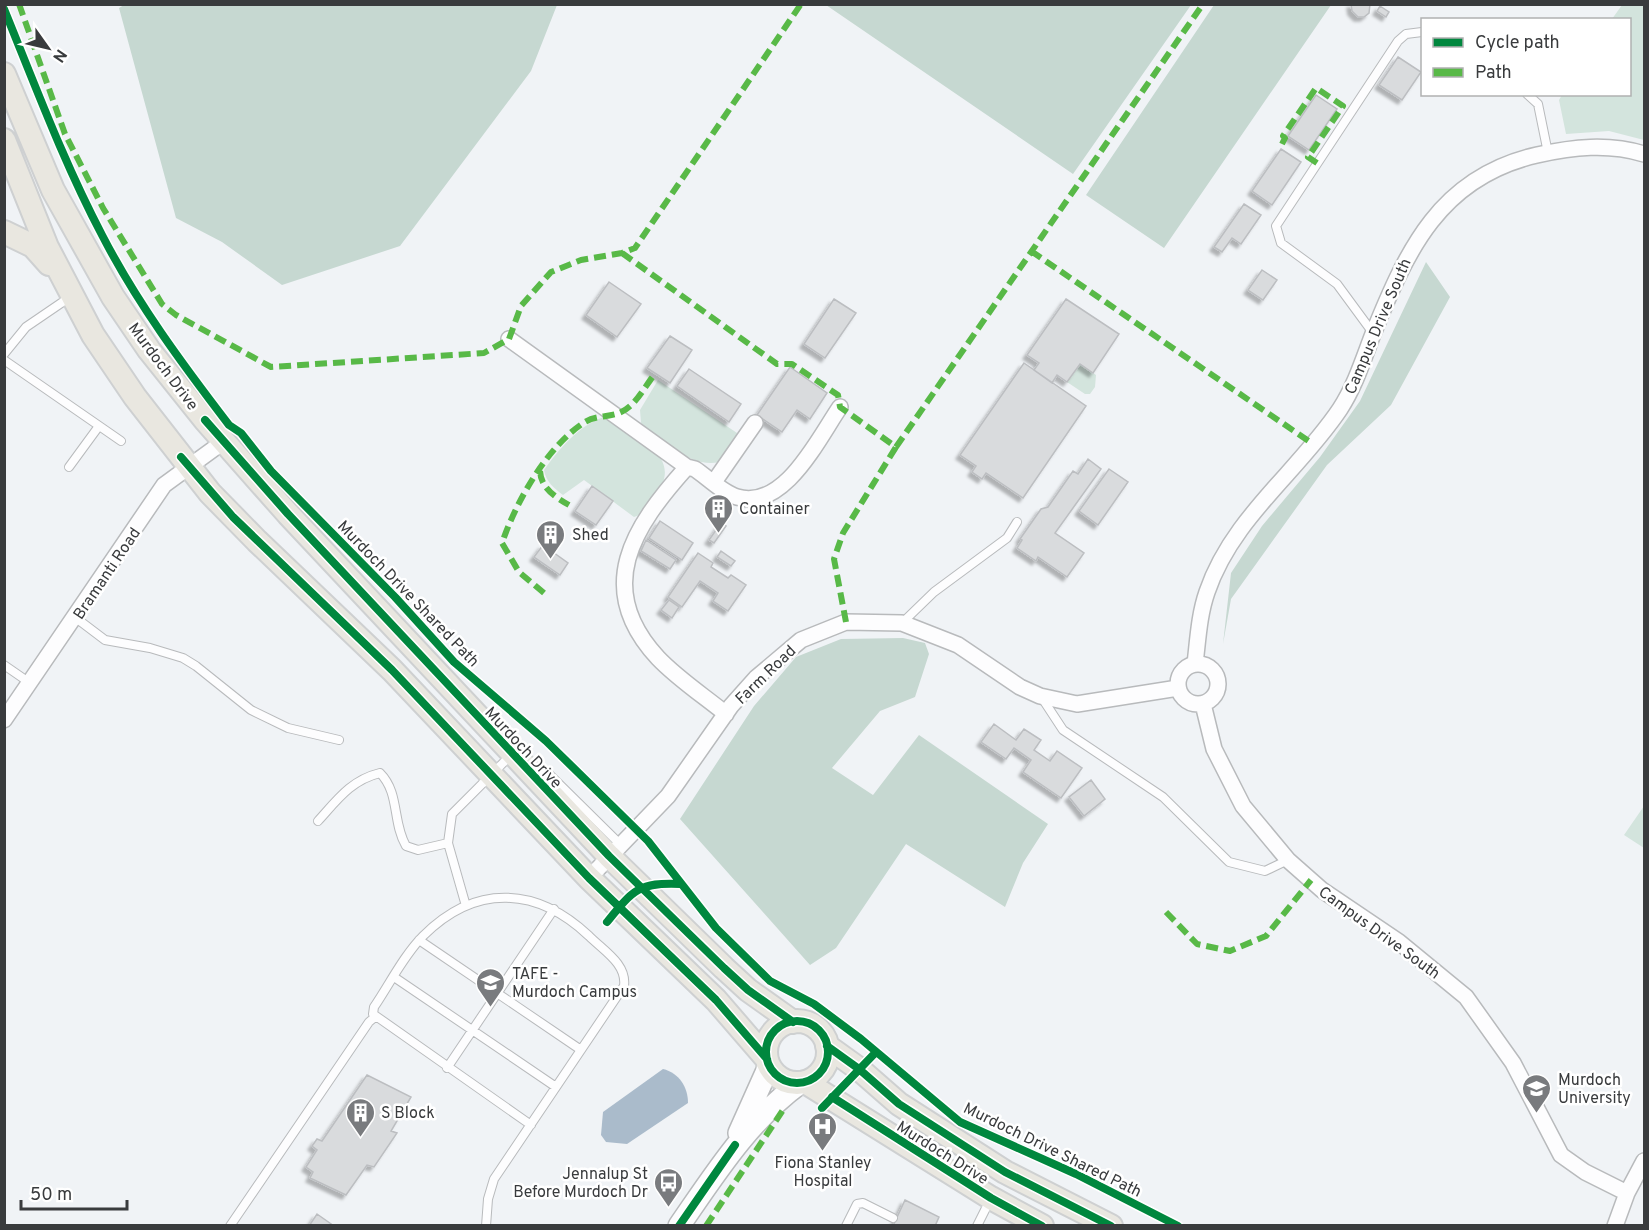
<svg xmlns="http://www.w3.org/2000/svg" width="1649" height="1230" font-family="Overpass,sans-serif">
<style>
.green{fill:#d3e4dd}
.forest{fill:#c6d8d1}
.water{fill:#aabbcb}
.building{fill:#d9dbdd;stroke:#bcbec1;stroke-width:1.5;filter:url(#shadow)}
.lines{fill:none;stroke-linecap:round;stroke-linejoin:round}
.lane-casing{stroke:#b8babc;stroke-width:10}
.street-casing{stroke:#b8babc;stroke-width:18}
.secondary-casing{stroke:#b8babc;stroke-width:24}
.primary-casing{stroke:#ced0d1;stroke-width:26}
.lane{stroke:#fdfdfe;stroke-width:8}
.street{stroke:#fdfdfe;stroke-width:15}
.secondary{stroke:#fdfdfe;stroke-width:21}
.primary{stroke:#e9e7e0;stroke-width:22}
.quiet{stroke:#58b947;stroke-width:6;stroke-dasharray:12 6;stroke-linecap:butt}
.cycleway-casing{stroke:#fff;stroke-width:11}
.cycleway{stroke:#00873e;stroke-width:8}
.labels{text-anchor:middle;stroke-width:5;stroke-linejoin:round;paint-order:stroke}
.street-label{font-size:16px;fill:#393b3d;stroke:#fff}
.poi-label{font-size:16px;fill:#393b3d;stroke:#fff;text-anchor:start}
</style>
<defs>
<filter id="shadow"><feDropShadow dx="-4" dy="4" stdDeviation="1.5" flood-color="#0004"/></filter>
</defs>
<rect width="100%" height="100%" fill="#f0f3f6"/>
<path class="green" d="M1622 5H1644V140L1609 131 1566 134 1559 100 1562 95 1630 94V20L1612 19Z
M1080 364 1096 375 1095 387 1090 394H1085L1067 382Z
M658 380 740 435 719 462C694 469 659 440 641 423L640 410Z
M604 417C617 418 625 427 636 435 662 455 676 468 654 499 648 508 644 514 634 517L584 480 563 495C554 488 546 482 544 470 560 448 578 426 604 417Z
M1644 806V848L1624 835Z"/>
<path class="forest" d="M124 5V4L557 5 531 71 400 246 282 285 222 242 176 218 119 8Z
M826 5H1191L1073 174Z
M1214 5H1331L1164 248 1086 195Z
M1426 262 1450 297 1391 405 1327 465 1231 599 1223 644 1231 573 1262 526 1320 457 1360 401Z
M903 638 925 643 929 654 915 697 880 711 832 768 873 795 919 735 1048 824 1023 863 1005 907 906 844 836 948 810 965 680 819 754 706 796 657 841 639Z"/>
<path class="water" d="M663 1069C679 1073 688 1087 688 1103L627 1144 606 1142 601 1135 603 1112Z"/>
<path class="building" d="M1370 4 1369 13 1364 17H1358L1352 11 1351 4Z
M1380 6 1389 12 1386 17 1377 11Z
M1398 57 1421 72 1402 100 1379 85Z
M1316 95 1337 109 1309 150 1288 136Z
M1281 149 1301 162 1272 205 1252 191Z
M1244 204 1261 215 1241 244 1232 238 1222 252 1214 247Z
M1262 270 1277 280 1263 300 1248 290Z
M609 282 641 304 617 337 586 315Z
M834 299 856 313 825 358 804 344Z
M1066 299 1119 334 1093 373 1080 364 1067 382 1057 375 1052 383 1034 370 1039 363 1027 355Z
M670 336 692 350 670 383 647 368Z
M1024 363 1086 406 1023 498 986 473 982 479 972 472 976 466 960 455Z
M790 367 827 393 810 419 797 410 782 432 757 415Z
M689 369 741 404 729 422 677 386Z
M1088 459 1101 469 1055 533 1084 553 1067 577 1038 557 1036 561 1017 548 1022 540 1020 539 1041 509 1048 507 1073 471 1078 474Z
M1109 469 1128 482 1098 525 1079 511Z
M592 486 613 501 596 525 575 511Z
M660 521 693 543 682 560 649 538Z
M721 523 726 526 714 543 709 540Z
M646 540 676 560 670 569 641 551Z
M543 545 568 563 560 575 534 557Z
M721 551 735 561 731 566 717 557Z
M698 553 713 563 711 567 728 578 731 575 746 585 728 611 713 601 718 593 700 581 682 607 668 597Z
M669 600 679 607 672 618 661 610Z
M994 724 1016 740 1024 729 1041 740 1034 750 1050 761 1057 751 1082 768 1061 798 1023 772 1031 760 1014 748 1006 759 981 742Z
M1091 780 1105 799 1084 816 1069 797Z
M367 1075 411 1097 391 1131 397 1133 374 1167 367 1165 346 1195 310 1178 313 1172 306 1167 317 1150 312 1146 317 1139 322 1141Z
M905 1200 939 1217 935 1226H893Z
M317 1214 334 1226H309Z"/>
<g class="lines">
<defs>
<path id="lane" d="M1527 94 1538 104 1548 153
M1373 333 1337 284 1281 243 1276 226 1398 41 1406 34 1422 32
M4 354 26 327 70 297
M4 360 121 441
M69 467 99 426
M76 618 105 640 150 648 183 658 196 666 251 710 288 728 339 740
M902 623 934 592 1007 538 1017 522
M4 665 30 683
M1042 698 1063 730 1163 797 1229 862 1265 871 1288 860
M535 767 545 770 621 845
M318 821C337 800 351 780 380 773 400 793 392 822 406 846L418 850 448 843
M466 906 448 843 452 814 511 755
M419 940 581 1050
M394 977 556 1087
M447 1068 554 909
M230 1226 369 1022 375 1017
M486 1226 488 1199 494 1179 624 986C627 964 604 951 589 936 537 887 476 883 423 936 404 955 389 985 374 1007L373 1014 531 1125
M846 1226 857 1204 863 1203 893 1218
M977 1226 990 1200"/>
<path id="street" d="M509 339 687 467
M714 482 755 423
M1178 684a20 20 0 1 1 40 0a20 20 0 1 1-40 0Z
M1195 664C1198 639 1199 615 1207 592 1232 518 1298 472 1340 409 1355 386 1363 360 1373 334 1407 250 1440 177 1537 155 1573 147 1608 143 1644 154
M1203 704 1214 749 1243 806 1288 860 1322 890 1399 942 1466 997 1513 1063 1561 1155 1585 1172 1627 1193
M726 714C704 696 678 679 658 658 593 588 633 527 687 467L695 469C707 477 723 493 737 497 784 511 818 439 840 407
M4 720 164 485 223 442
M589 878 668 796 731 706 756 678 801 640 846 622 902 623 958 645 1020 687 1040 696 1077 704 1178 688
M1615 1226 1627 1193 1644 1161"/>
<path id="secondary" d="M739 1133 769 1066
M679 1226C715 1174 748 1121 800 1083"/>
<path id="primary" d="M4 74 53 190 113 297 149 350 205 420 288 514 609 856 724 968 748 990 793 1022
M4 140 47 247 93 335 135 397 210 493 257 541 392 670 589 878 716 1000 767 1059
M4 232 33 246 49 264
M766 1052a31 31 0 1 1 62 0a31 31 0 1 1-62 0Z
M827 1046 859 1069 899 1104 1005 1172 1111 1226
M805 1082 991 1198 1042 1226"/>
</defs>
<use href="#lane" class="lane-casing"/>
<use href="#street" class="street-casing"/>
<use href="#secondary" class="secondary-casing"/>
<use href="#primary" class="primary-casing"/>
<use href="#lane" class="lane"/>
<use href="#street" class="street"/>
<use href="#secondary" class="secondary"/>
<use href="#primary" class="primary"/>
<path class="quiet" d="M19 4 65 134 103 208 162 304 176 315 271 367 484 353 509 339 521 306 551 272 581 260 622 253 635 248 801 4
M1282 144 1285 138 1283 136 1316 88 1343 106 1308 157 1317 163
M1031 251 1313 444
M622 253 777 364H792L838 395 840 407 896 447 1203 4
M540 471C541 488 555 497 569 505
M544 593 519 572 502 543C516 502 547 446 585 422 595 416 605 417 616 414 634 409 643 389 654 375
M846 622 834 559 843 533 896 447
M1166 912 1197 944 1230 951 1266 936 1311 880
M706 1226 785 1107"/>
<defs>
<path id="cycleway" d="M4 9C35 85 64 163 102 235 137 303 183 365 229 425L241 433 271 471 395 597 454 662 546 741 648 841 716 928 770 981 814 1004 861 1039 960 1122 1076 1174 1178 1226
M205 420 288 514 609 856 724 968 748 990 793 1022
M181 457 233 517 392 670 589 878 716 1000 767 1059
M607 922C633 890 639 882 680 884
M766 1052a31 31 0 1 1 62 0a31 31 0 1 1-62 0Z
M827 1046 859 1069 899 1104 1005 1172 1111 1226
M832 1097 991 1198 1042 1226
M822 1108 876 1052
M679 1226 735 1145"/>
</defs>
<use href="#cycleway" class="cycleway-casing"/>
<use href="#cycleway" class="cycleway"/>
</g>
<defs>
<symbol id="building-pin" viewBox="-11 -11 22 30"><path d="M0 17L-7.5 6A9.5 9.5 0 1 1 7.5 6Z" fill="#797b7e" stroke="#fff"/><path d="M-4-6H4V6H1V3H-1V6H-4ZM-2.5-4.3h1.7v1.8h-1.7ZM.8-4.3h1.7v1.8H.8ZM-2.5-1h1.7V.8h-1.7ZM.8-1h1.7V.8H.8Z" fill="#fff"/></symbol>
<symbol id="university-pin" viewBox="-11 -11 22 30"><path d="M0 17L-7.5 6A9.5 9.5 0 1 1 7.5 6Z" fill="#797b7e" stroke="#fff"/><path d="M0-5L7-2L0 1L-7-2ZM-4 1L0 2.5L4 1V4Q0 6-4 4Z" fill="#fff"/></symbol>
<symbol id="hospital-pin" viewBox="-11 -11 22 30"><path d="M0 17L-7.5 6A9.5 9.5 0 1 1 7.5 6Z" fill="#797b7e" stroke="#fff"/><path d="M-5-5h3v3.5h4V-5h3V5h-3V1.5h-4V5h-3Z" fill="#fff"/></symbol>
<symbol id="bus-pin" viewBox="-11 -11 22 30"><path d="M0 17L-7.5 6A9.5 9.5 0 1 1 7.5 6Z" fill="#797b7e" stroke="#fff"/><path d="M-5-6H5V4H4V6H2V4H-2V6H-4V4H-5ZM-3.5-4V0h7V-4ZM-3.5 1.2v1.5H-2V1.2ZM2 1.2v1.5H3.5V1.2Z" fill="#fff"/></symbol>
</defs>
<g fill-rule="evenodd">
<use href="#building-pin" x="702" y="492" width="33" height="45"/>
<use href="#building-pin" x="534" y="518" width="33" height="45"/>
<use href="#university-pin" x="474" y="966" width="33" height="45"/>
<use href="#university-pin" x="1520" y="1072" width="33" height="45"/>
<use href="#building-pin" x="344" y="1096" width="33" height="45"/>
<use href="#hospital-pin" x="806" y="1110" width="33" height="45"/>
<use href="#bus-pin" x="652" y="1166" width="33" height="45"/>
</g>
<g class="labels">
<g class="street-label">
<text transform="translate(1377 326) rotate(-67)" y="6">Campus Drive South</text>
<text transform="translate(164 366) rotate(53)" y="6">Murdoch Drive</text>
<text transform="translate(106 573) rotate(-56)" y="6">Bramanti Road</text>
<text transform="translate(409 593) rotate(46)" y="6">Murdoch Drive Shared Path</text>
<text transform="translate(765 674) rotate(-44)" y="6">Farm Road</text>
<text transform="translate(524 747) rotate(47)" y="6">Murdoch Drive</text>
<text transform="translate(1380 932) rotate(36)" y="6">Campus Drive South</text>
<text transform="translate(1053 1149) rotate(26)" y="6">Murdoch Drive Shared Path</text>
<text transform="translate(943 1152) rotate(32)" y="6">Murdoch Drive</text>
</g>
<g class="poi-label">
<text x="739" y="514">Container</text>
<text x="572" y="540">Shed</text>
<text x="512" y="979">TAFE -<tspan x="512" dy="18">Murdoch Campus</tspan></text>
<text x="1558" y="1085">Murdoch<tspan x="1558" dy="18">University</tspan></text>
<text x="381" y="1118">S Block</text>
<text x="823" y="1168" text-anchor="middle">Fiona Stanley<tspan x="823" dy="18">Hospital</tspan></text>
<text x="648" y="1179" text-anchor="end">Jennalup St<tspan x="648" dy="18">Before Murdoch Dr</tspan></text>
</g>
</g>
<rect width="1649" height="1230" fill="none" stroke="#393b3d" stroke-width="12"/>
<rect x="1421" y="18" width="210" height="78" fill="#ffffff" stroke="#b0b1b1" stroke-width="1.5"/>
<rect x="1433" y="38" width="30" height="9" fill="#00873e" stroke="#b0b1b1" stroke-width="1.5"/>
<text x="1475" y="48" font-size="18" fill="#393b3d">Cycle path</text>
<rect x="1433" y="68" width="30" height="9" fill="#58b947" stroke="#b0b1b1" stroke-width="1.5"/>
<text x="1475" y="78" font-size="18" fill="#393b3d">Path</text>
<g transform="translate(48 48) rotate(124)" stroke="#ffffff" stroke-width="4.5" paint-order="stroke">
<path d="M0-4.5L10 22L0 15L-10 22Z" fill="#393b3d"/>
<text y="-9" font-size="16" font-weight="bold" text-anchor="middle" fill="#393b3d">N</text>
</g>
<path d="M21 1200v9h106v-9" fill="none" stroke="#393b3d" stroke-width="3"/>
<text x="30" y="1200" font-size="18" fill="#393b3d" stroke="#ffffff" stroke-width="4.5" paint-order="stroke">50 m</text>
</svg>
